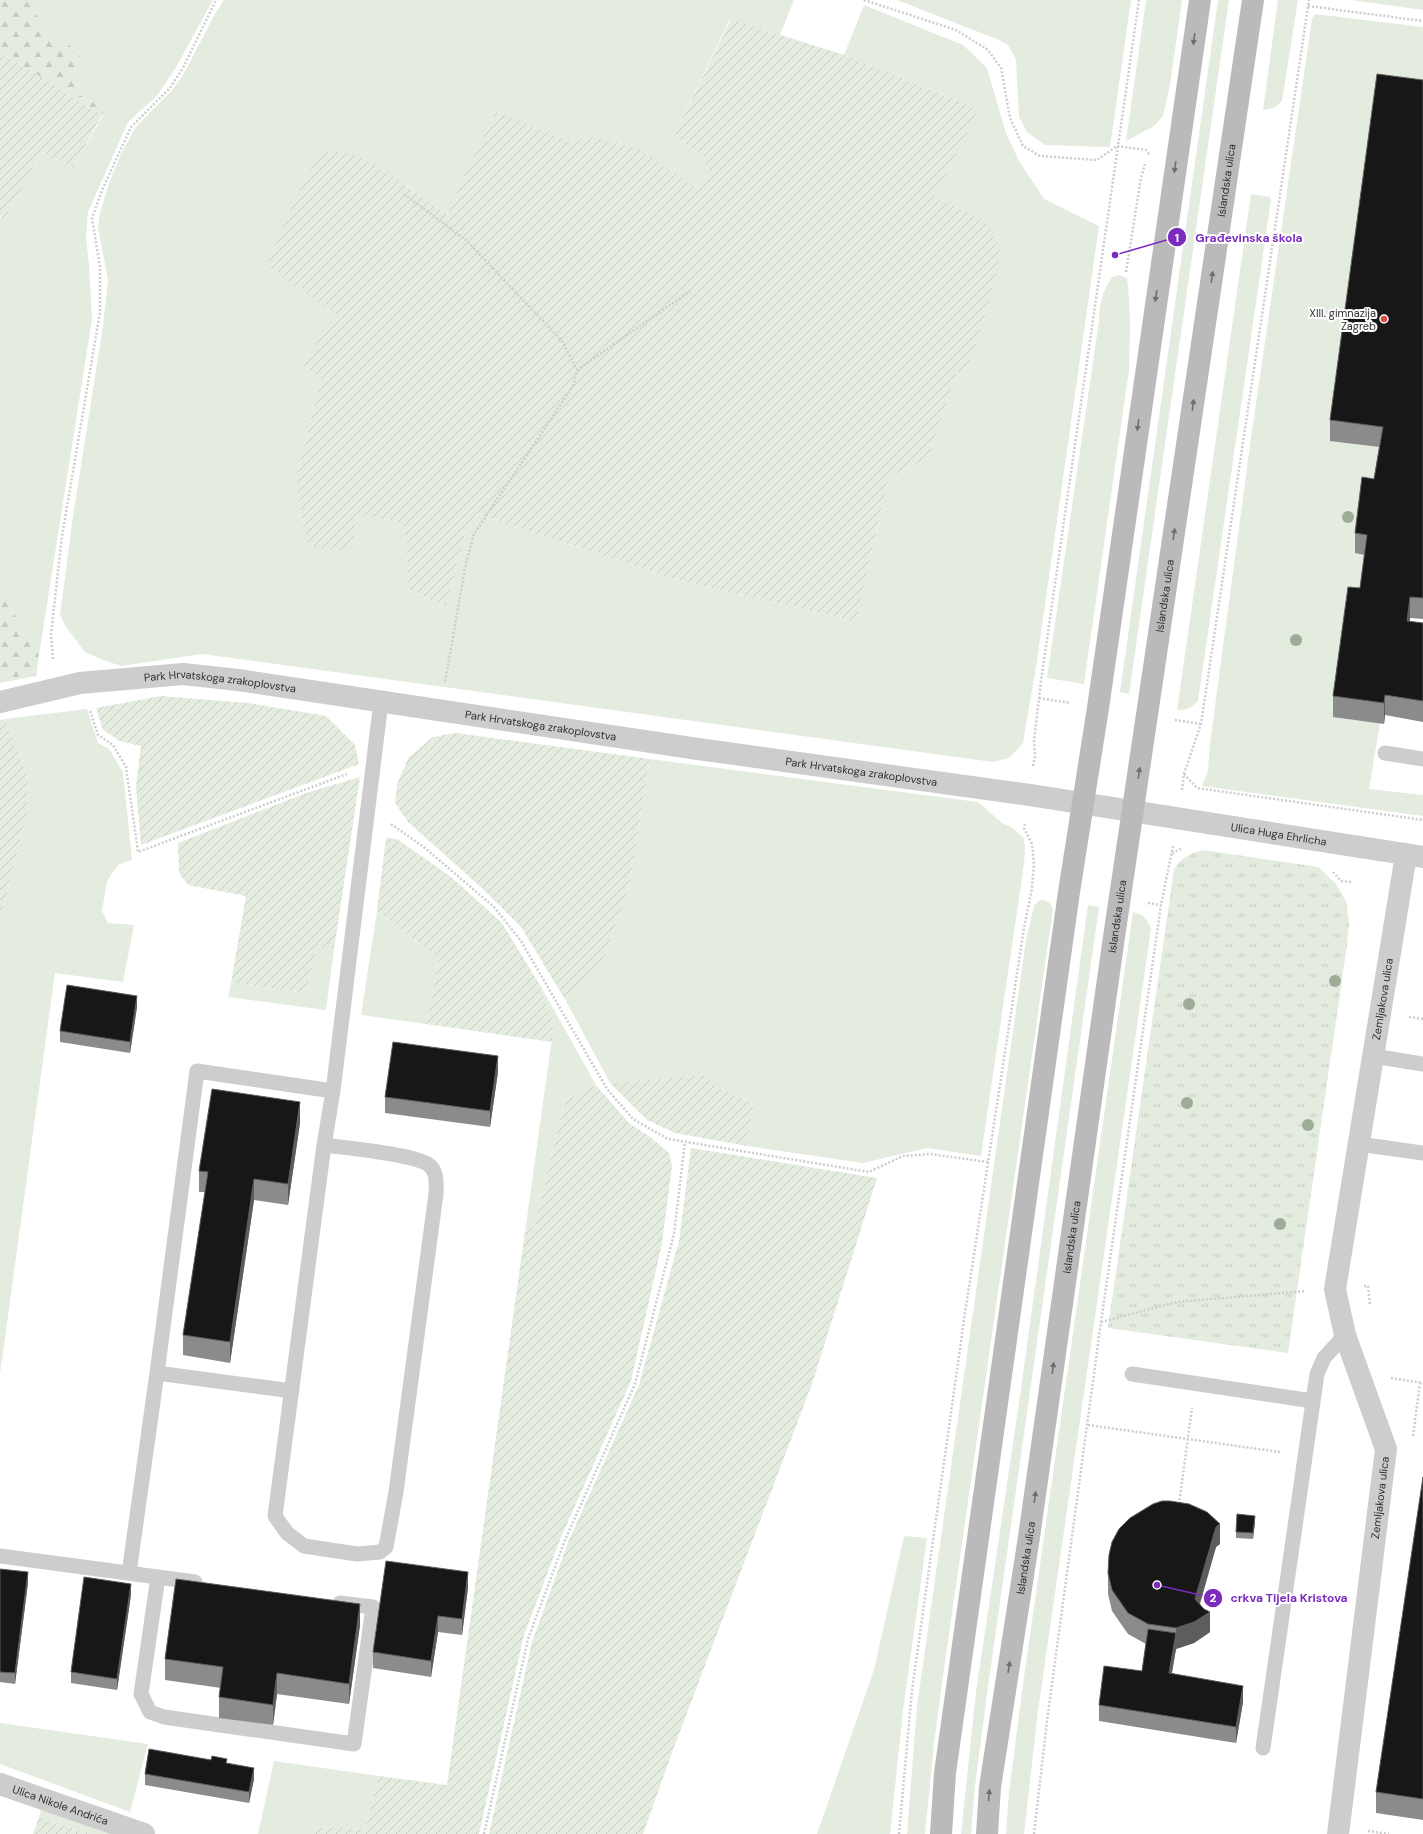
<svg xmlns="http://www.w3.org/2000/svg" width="1423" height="1834" font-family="'DM Sans',sans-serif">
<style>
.grass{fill:#e4ecdf}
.forest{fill:url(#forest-firs)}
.park{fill:url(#park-tufts)}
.garden{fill:url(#garden-furrows)}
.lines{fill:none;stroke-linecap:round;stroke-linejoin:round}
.path{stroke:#cdcdcd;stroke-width:2.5;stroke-dasharray:2 2;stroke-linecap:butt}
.lane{stroke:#cdcdcd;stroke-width:15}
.street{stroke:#cdcdcd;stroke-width:22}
.secondary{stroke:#bababa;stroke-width:22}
.tree{fill:#9dac96}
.wall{fill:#8b8b8b}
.shaded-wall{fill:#5d5d5d}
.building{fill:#171717;stroke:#5d5d5d}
.oneway{fill:#6e6e6e}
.poi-dot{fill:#db4b3f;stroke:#fff;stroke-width:1.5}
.labels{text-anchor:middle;stroke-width:4;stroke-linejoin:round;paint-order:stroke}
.street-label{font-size:11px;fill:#303030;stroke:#fff}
.poi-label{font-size:11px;fill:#303030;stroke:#fff;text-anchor:end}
.leader{fill:none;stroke:#7b2cbf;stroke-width:1.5}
.callout-dot{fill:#7b2cbf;stroke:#fff;stroke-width:1.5}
.mark-label{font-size:12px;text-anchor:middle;font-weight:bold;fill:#fff}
.callout-label{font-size:12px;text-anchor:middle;font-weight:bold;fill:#7b2cbf;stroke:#fff;stroke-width:4;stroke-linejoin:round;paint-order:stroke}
</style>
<defs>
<pattern id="forest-firs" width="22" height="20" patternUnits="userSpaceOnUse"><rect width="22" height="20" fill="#e4ecdf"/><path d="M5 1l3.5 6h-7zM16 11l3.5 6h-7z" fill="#c4cbc0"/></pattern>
<pattern id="park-tufts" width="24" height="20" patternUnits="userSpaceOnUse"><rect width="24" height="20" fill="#e4ecdf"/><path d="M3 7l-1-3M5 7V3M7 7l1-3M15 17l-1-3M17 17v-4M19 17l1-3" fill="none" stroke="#c4cbc0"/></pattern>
<pattern id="garden-furrows" width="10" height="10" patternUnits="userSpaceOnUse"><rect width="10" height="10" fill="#e4ecdf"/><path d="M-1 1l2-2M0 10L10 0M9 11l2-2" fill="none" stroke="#c4cbc0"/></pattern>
</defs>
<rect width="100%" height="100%" fill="#fff"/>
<path class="grass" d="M26 0H213L175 69 156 97 128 122 88 212 86 238 89 266 92 319 39 655 28 634 0 593V217L5 219 41 152 73 168 106 110 80 95 74 72 81 54 47 29Z
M224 0H794L780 35 730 19 674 135 703 156 709 173 697 190 638 149 596 137 570 141 496 113 469 165 447 216 404 183 339 315 300 365 321 377 296 479 304 533 308 545 354 538 357 514 402 523 407 545 408 589 446 607 466 531 476 514 681 581 856 621 889 477 928 459 957 371H966L987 310V222L934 196 969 105 844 55 864 5 963 45 987 68 1006 133 1019 161 1044 199 1099 226 1037 661 1023 743 1009 758 993 762 202 654 121 666 106 661 85 652 66 627 60 615 73 516 103 326 108 280 98 227 100 213 109 183 121 154 135 128 173 89 183 75 216 12Z
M897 0H1131L1110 147 1045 145 1027 132 1019 117 1016 60 1008 45 999 40Z
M1146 0H1182L1170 85 1163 116 1154 126 1126 141Z
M1218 0H1229L1129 694 1120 692Z
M1278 0H1298L1282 101 1274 108 1263 110Z
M1351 0H1423V10Z
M1315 14 1423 27V101L1330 440 1383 448 1355 553 1367 556 1380 723 1369 789 1423 795V816L1202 786 1208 771 1210 743 1252 431 1312 19Z
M1251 194 1270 197 1271 200 1198 701C1191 709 1187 710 1177 710Z
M1120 275 1127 278C1131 309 1130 339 1129 370L1084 684 1047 678 1099 321C1099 304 1103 291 1112 277Z
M87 709 98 743 109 749 123 772 132 860 118 865 107 881 102 911 108 923 134 925 123 982 55 973 0 1374V913H2L27 814 28 778 5 719Z
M650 759 978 802 1002 823 1011 827 1024 838 1025 849 1024 864 981 1156 927 1148 863 1163 747 1146 754 1104 717 1087 704 1075 610 1083 566 1001 601 967 629 887Z
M1043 900 1050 903 1053 909 943 1676 934 1743 925 1834H907L917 1706 1026 940 1034 906 1038 901Z
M1088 905 1099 907 987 1694 975 1786 971 1834H961L976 1692 1018 1410Z
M377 911 439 959 426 1024 361 1015Z
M1133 912C1144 914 1147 919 1151 929L1038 1711 1024 1834H1006L1009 1792 1024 1677Z
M317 947 334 949 326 1010 228 997 231 983 306 993Z
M540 985 596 1085 566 1100 557 1131 535 1226 525 1232 554 1024Z
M904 1536 927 1538 903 1711 890 1834H817L874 1670Z
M0 1723 148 1744 130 1812 0 1764Z
M274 1761 379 1776 365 1829 315 1827 312 1834H258Z
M42 1806 117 1834H89L39 1817Z"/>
<path class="forest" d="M0 0H26L47 29 81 54 74 72 80 95 106 110 102 115 0 52Z
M0 593 28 634 39 655 36 676 0 683Z"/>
<path class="park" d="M1204 850 1318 867 1336 884 1346 901 1349 923 1347 945 1288 1353 1108 1328 1174 869C1182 857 1191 853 1204 850Z"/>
<path class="garden" d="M731 19 844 55 969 105 977 115 934 196 987 222 1001 253 987 310 966 372 957 371 928 459 889 477 856 621 681 581 476 514 466 531 446 607 408 589 407 545 402 523 357 514 354 538 342 551 308 545 304 533 296 479 321 377 300 365 338 315 267 266C276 245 307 164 323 154 351 137 423 199 447 215L469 165 496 112 570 141 596 137 639 149 697 189 709 173 703 156 674 135Z
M0 52 102 115 73 168 41 152 5 219 0 217Z
M161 696 248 703 326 716 355 745 359 764 141 845 136 786 141 746 120 741 103 730 96 708Z
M5 719 28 778 27 814 2 913H0V720Z
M455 733 650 759 629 887 601 967 566 1001 521 927 483 889 408 822 395 803 397 784 409 757 433 737Z
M360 777 334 949 317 947 306 993 231 983 246 896 188 885 179 873 178 843 306 793Z
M386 838 397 839 451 877 501 922 540 985 554 1024 552 1042 426 1024 439 959 377 911Z
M704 1075 717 1087 754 1104 747 1146 675 1133 647 1120 610 1083Z
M596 1085 629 1123 650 1137 669 1153 672 1166 662 1243 631 1381 561 1537 524 1635 479 1834H312L314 1827 365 1829 379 1776 447 1785 525 1232 535 1226 557 1131 566 1100Z
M691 1148 877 1178 812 1384 674 1747 643 1834H489L532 1642 569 1540 639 1385 679 1241Z
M39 1817 89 1834H33Z"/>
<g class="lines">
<path class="path" d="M864 0 956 30 988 50 1001 68 1010 118 1023 146 1040 156 1097 160 1117 146 1146 150 1149 154
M1308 6 1423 21
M404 194 466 240 562 341 577 370 573 386 474 534 466 563 445 682
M1126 272 1141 178 1145 164
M577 370 690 291
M53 659 51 634 62 536 100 312V267L92 218 103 188 131 127 170 88 183 68 216 0
M1039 698 1070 703
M90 711 98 735 113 745 126 767 138 852 347 774
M1175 720 1201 724
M1033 766 1035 756 1034 740 1041 681 1139 0
M1184 774 1197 788 1423 820
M1182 790 1184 774 1201 724 1309 0
M391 824 425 848 494 907 521 941 607 1089 633 1119 668 1139 869 1172 903 1156 930 1154 988 1162
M1172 853 1181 849
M1333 872 1341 881 1351 882
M1148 903 1161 905
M1409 1017 1423 1019
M1364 1286H1368L1370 1305
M1101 1322 1177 1302 1306 1291
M1391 1378 1423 1383
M1088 1425 1280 1452
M1413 1436 1420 1383
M1179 1504 1192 1408
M1368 1831 1389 1834
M484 1834 528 1639 565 1540 635 1384 674 1234 685 1142
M899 1834 912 1690 965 1313 1024 928 1032 888 1034 864 1032 844 1024 828 1025 823
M1034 1834 1047 1721 1101 1322 1161 905 1173 846"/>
<path class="lane" d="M1385 753 1423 759
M1373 1056 1423 1064
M1359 1144 1423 1153
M324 1145C346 1148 414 1154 429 1165 438 1172 436 1185 436 1194L396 1492 386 1547 380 1552 357 1554 304 1546 287 1533 275 1516 324 1145 333 1091
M1132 1374 1313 1401
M292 1391 157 1373 197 1071 333 1091 381 702
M0 1556 195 1582
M129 1573 157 1373
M158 1577 141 1694 150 1712 164 1717 354 1744 373 1607 340 1603
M1263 1748 1317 1374 1324 1358 1345 1335"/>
<g class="street">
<path id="s1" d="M0 702 80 683 183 674 238 680 698 749 1030 795 1423 857"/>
<path id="s2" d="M0 1784 144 1834"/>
<path id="s3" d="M1338 1834 1386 1449 1345 1335 1335 1289 1406 855"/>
</g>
<g class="secondary">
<path d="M941 1834 945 1773 1069 892 1098 708 1200 0"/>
<path id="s4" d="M987 1834 990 1787 1029 1537 1114 937 1253 0"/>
</g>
</g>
<g class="tree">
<circle cx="1348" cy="517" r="6"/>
<circle cx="1296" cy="640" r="6"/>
<circle cx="1335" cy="981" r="6"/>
<circle cx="1189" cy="1004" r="6"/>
<circle cx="1187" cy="1103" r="6"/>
<circle cx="1308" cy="1125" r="6"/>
<circle cx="1280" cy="1224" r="6"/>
</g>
<path class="wall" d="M1423 80V619L1410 618V622L1423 623V722L1385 715 1384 724 1333 717V696L1360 588 1364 555 1355 553V533L1374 479 1379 447 1330 441V420Z
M137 1007 130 1053 60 1042V1031Z
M498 1072 490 1127 385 1113V1097Z
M300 1123 288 1205 254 1200 230 1363 183 1355V1335L205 1192H199V1171Z
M1423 1477V1820L1376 1813V1792Z
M1255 1522 1253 1539 1236 1538V1532Z
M1220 1544 1216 1547 1200 1604 1210 1632 1194 1643 1176 1649 1172 1673 1243 1702 1236 1743 1099 1721V1705L1142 1671 1146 1644 1128 1634 1112 1611 1108 1594V1573Z
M0 1569 28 1583 15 1684 0 1682Z
M468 1588 462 1635 438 1632 431 1677 373 1668V1652Z
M131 1595 117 1690 71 1683V1672Z
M360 1625 349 1704 277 1694 273 1725 219 1718V1697L221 1688 165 1680V1659Z
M227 1763 254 1779 249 1803 145 1785V1774Z"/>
<path class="shaded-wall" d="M1410 597V618L1407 642V621Z
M1385 695V715L1384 724V703Z
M137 996V1007L130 1053V1042Z
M498 1056V1072L490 1127V1111Z
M300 1102V1123L288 1205V1184Z
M254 1179V1200L230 1363V1342Z
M1255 1516V1522L1253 1539V1533Z
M1220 1524V1544L1216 1547 1195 1620V1599L1216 1527Z
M28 1572V1583L15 1684V1673Z
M468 1572V1588L462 1635V1619Z
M131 1584V1595L117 1690V1679Z
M360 1604V1625L349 1704V1684Z
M1210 1612V1632L1194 1643 1176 1649V1628Z
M438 1616V1632L431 1677V1661Z
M1176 1633V1649L1169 1689V1673Z
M277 1673V1694L273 1725V1705Z
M1243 1686V1702L1236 1743V1727Z
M254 1768V1779L249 1803V1792Z"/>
<path class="building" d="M1377 74 1423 80V598L1410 597 1407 621 1423 623V701L1385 695 1384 703 1333 696 1348 587 1360 588 1367 535 1355 533 1362 477 1374 479 1383 427 1330 420Z
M67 985 137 996 130 1042 60 1031Z
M393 1042 498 1056 490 1111 385 1097Z
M212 1089 300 1102 288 1184 254 1179 230 1342 183 1335 208 1172 199 1171Z
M1423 1477V1799L1376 1792Z
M1162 1501H1170L1189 1504 1207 1512 1220 1524 1216 1527 1195 1599 1204 1609 1210 1612 1194 1622 1176 1628 1148 1624 1128 1613 1112 1590 1108 1573 1109 1555 1112 1542 1119 1529 1130 1518 1153 1504Z
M1237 1514 1255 1516 1253 1533 1236 1532Z
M386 1561 468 1572 462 1619 438 1616 431 1661 373 1652Z
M0 1569 28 1572 15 1673 0 1672Z
M84 1577 131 1584 117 1679 71 1672Z
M176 1579 360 1604 349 1684 277 1673 273 1705 219 1697 223 1667 165 1659Z
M1148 1629 1176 1633 1169 1673 1243 1686 1236 1727 1099 1705 1104 1666 1142 1671Z
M149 1749 211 1760 212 1756 227 1759 226 1763 254 1768 249 1792 145 1774Z"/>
<defs><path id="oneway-solid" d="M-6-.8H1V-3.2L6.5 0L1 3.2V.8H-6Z"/></defs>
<g class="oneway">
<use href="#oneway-solid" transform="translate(1194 39) rotate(98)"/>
<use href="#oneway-solid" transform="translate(1175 167) rotate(98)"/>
<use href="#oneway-solid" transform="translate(1212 277) rotate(-82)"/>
<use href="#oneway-solid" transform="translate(1156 296) rotate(98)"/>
<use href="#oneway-solid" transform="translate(1193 405) rotate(-82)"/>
<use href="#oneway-solid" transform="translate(1138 425) rotate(98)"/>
<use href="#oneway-solid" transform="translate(1174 534) rotate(-82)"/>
<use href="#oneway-solid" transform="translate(1139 773) rotate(-82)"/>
<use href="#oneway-solid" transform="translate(1053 1368) rotate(-82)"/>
<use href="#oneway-solid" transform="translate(1035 1497) rotate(-82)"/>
<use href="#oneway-solid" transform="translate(1009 1667) rotate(-81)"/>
<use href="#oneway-solid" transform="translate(989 1795) rotate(-86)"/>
</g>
<circle class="poi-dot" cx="1384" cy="319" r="4"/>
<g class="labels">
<g class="street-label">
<text dy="4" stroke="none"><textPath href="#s4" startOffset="1671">Islandska ulica</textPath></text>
<text dy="4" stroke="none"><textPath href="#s4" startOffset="1251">Islandska ulica</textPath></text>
<text dy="4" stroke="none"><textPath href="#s1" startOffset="223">Park Hrvatskoga zrakoplovstva</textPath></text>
<text dy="4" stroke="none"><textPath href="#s1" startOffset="547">Park Hrvatskoga zrakoplovstva</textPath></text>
<text dy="4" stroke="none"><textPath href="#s1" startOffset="871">Park Hrvatskoga zrakoplovstva</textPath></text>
<text dy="4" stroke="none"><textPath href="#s1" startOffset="1293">Ulica Huga Ehrlicha</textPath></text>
<text dy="4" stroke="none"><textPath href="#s4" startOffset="927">Islandska ulica</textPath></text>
<text dy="4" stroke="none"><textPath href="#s3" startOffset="850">Zemljakova ulica</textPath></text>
<text dy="4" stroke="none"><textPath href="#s4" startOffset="603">Islandska ulica</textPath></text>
<text dy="4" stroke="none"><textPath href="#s3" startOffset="339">Zemljakova ulica</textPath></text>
<text dy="4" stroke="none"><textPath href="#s4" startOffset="279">Islandska ulica</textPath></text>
<text dy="4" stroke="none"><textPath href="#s2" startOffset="64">Ulica Nikole Andrića</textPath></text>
</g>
<g class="poi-label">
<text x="1376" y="317">XIII. gimnazija<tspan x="1376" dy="13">Zagreb</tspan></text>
</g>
</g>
<path class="leader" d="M1115 255L1177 237M1157 1585L1213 1598"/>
<g class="callout-dot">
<circle cx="1115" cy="255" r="4"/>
<circle cx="1157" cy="1585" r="4"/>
<circle cx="1177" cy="237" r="10"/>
<circle cx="1213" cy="1598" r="10"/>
</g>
<g class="mark-label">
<text x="1177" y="242">1</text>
<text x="1213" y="1602">2</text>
</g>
<g class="callout-label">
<text x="1249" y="242">Građevinska škola</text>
<text x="1289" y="1602">crkva Tijela Kristova</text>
</g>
</svg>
